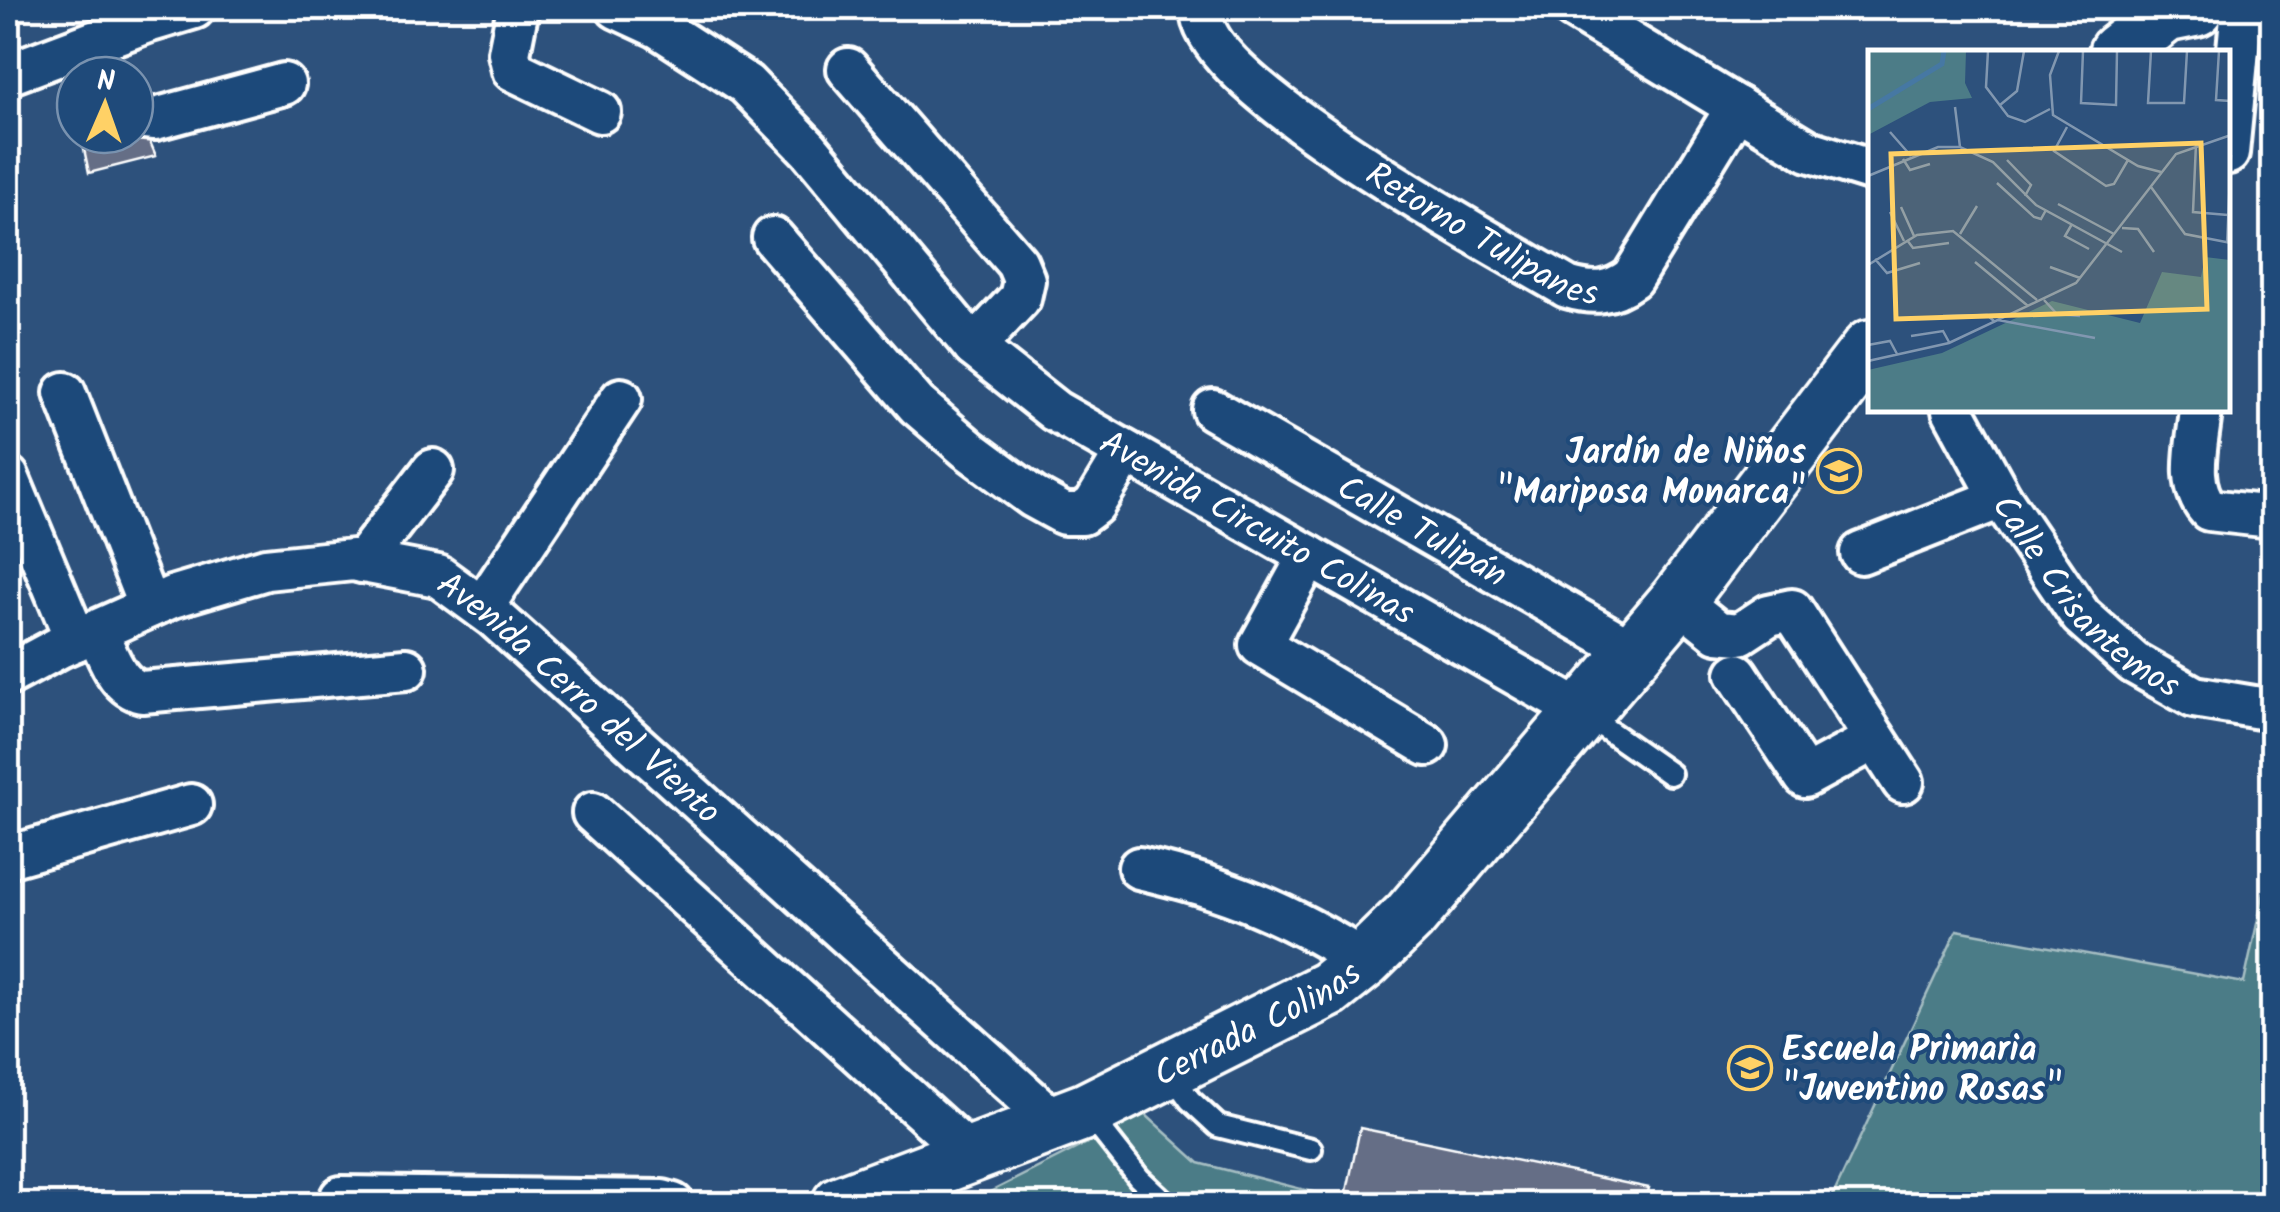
<svg xmlns="http://www.w3.org/2000/svg" width="2280" height="1212" font-family="Kalam,sans-serif">
<style>
.green{fill:#4c7c87;stroke:#a6bec3;stroke-width:2.5}
.building{fill:#656e86;stroke:#fff;stroke-width:2.5}
.lines{fill:none;stroke-linecap:round;stroke-linejoin:round}
.service-casing{stroke:#fff;stroke-width:28}
.minor-casing{stroke:#fff;stroke-width:48}
.secondary-casing{stroke:#fff;stroke-width:62}
.service{stroke:#1f4a7a;stroke-width:20}
.minor{stroke:#1f4a7a;stroke-width:40}
.secondary{stroke:#1f4a7a;stroke-width:55}
.labels{text-anchor:middle;stroke-width:8;stroke-linejoin:round;paint-order:stroke}
.street-label{font-size:35px;fill:#fff;stroke:#1f4a7a}
.poi-label{font-size:35px;font-weight:bold;fill:#fff;stroke:#1f4a7a;text-anchor:end}
.inset-river{fill:none;stroke:#4678a3;stroke-width:5}
.inset-road{fill:none;stroke:#8197b0;stroke-width:2.5}
.view{fill:#ffd166;fill-opacity:0.15;stroke:#ffd166;stroke-width:5}
.inset-edge{fill:none;stroke:#fff;stroke-width:5}
</style>
<rect width="100%" height="100%" fill="#2d517c"/>
<filter id="ink" filterUnits="userSpaceOnUse"><feTurbulence type="fractalNoise" baseFrequency=".01" numOctaves="2"/><feDisplacementMap in="SourceGraphic" scale="20" xChannelSelector="R" yChannelSelector="G"/><feConvolveMatrix kernelMatrix="1 2 1 2 8 2 1 2 1" color-interpolation-filters="sRGB"/></filter>
<g filter="url(#ink)">
<path class="green" d="M2272 855V1204H1829L1957 930 2244 983Z
M1145 1114 1199 1163 1360 1204H966Z"/>
<path class="building" d="M142 123 156 156 89 173 82 139 135 135Z
M1360 1128 1649 1188 1645 1204H1411L1347 1191Z"/>
<g class="lines">
<defs>
<path id="service" d="M1586 715 1670 774
M1169 1071 1190 1100 1218 1126 1311 1149
M1087 1112 1139 1178 1167 1204"/>
<g id="minor">
<path d="M518 8 509 53 513 70 600 112"/>
<path id="s1" d="M617 8 658 27 746 84 809 149 974 347 1055 411 1580 711"/>
<path id="s2" d="M1201 8C1197 85 1500 247 1567 287 1593 295 1610 294 1632 278L1737 107"/>
<path d="M1573 8 1809 151 1870 170"/>
<path d="M848 69 1017 263 1024 280 1020 298 974 347"/>
<path d="M8 74 147 22 194 8"/>
<path d="M135 117 155 119 284 84"/>
<path d="M2228 153 2242 8"/>
<path d="M773 238 917 405 968 449 1033 497 1064 514H1082L1094 505 1126 452"/>
<path d="M65 393 149 607"/>
<path id="s3" d="M1213 410 1633 651"/>
<path id="s4" d="M1953 410 2001 498 2081 616 2134 663 2194 697 2272 710"/>
<path d="M2201 410C2198 444 2185 483 2209 510L2272 517"/>
<path d="M8 477 76 640"/>
<path d="M1861 553 2001 498"/>
<path d="M1309 556 1260 645 1427 745"/>
<path d="M362 562 433 470"/>
<path d="M1678 600 1718 632 1740 634 1769 615 1792 610 1903 782"/>
<path d="M482 608 621 399"/>
<path d="M96 631C108 653 115 686 142 692L406 669"/>
<path d="M1737 674 1805 777 1875 739"/>
<path id="s5" d="M8 675 60 647 172 597 266 569 353 560 438 576 494 617 1055 1122"/>
<path d="M593 813 971 1155"/>
<path d="M8 857 191 805"/>
<path d="M1139 868C1227 888 1288 913 1364 961"/>
<path d="M341 1197 662 1201 673 1204"/>
</g>
<g id="secondary">
<path d="M2117 52 2166 14 2196 8"/>
<path id="s6" d="M840 1204 1086 1111 1329 989 1364 961 1410 916 1678 600 1870 348"/>
</g>
</defs>
<use href="#service" class="service-casing"/>
<use href="#minor" class="minor-casing"/>
<use href="#secondary" class="secondary-casing"/>
<use href="#service" class="service"/>
<use href="#minor" class="minor"/>
<use href="#secondary" class="secondary"/>
</g>
</g>
<defs>
<symbol id="school-ring" viewBox="-11 -11 22 22"><circle r="9.5" fill="#1f4a7a" stroke="#ffd166" stroke-width="1.5"/><path d="M0-5L7-2L0 1L-7-2ZM-4 1L0 2.5L4 1V4Q0 6-4 4Z" fill="#ffd166"/></symbol>
</defs>
<g fill-rule="evenodd">
<use href="#school-ring" x="1814" y="446" width="50" height="50"/>
<use href="#school-ring" x="1725" y="1043" width="50" height="50"/>
</g>
<g class="labels">
<g class="street-label">
<text dy="12" stroke="none"><textPath href="#s2" startOffset="370">Retorno Tulipanes</textPath></text>
<text dy="12" stroke="none"><textPath href="#s1" startOffset="835">Avenida Circuito Colinas</textPath></text>
<text dy="12" stroke="none"><textPath href="#s3" startOffset="242">Calle Tulipán</textPath></text>
<text dy="12" stroke="none"><textPath href="#s4" startOffset="232">Calle Crisantemos</textPath></text>
<text dy="12" stroke="none"><textPath href="#s5" startOffset="640">Avenida Cerro del Viento</textPath></text>
<text dy="12" stroke="none"><textPath href="#s6" startOffset="455">Cerrada Colinas</textPath></text>
</g>
<g class="poi-label">
<text x="1806" y="463">Jardín de Niños<tspan x="1806" dy="40">"Mariposa Monarca"</tspan></text>
<text x="1782" y="1060" text-anchor="start">Escuela Primaria<tspan x="1782" dy="40">"Juventino Rosas"</tspan></text>
</g>
</g>
<g transform="translate(1868 50)">
<rect width="362" height="362" fill="#2d517c"/>
<path d="M0 1H98L97 33 104 48 62 52 0 85ZM337 207 362 210V361H0V320L74 303 184 251 272 273 294 222 333 227Z" fill="#4c7c87"/>
<path class="inset-river" d="M0 59 74 14 76 1"/>
<path class="inset-road" d="M120 1 118 37 140 66 157 72 182 59M191 1 182 25 185 65 270 116 293 122M215 1 213 53 248 55 249 1M283 1 280 53H316L319 1M351 1 348 50 363 51M132 55 149 41 156 1M87 57 92 97M199 77 186 101 238 136 246 134 260 110M22 82 43 106M328 94 325 162 360 165M35 109 42 120 62 114M139 110 163 135 157 146M0 126 70 97H92L125 112 168 155 254 202M129 133 166 167 173 169 178 160M283 137 317 184 363 193M190 154 246 184M33 157 46 186M22 162 36 191M204 174 197 186 221 199M254 178 270 179 286 202M92 184 109 156M39 190 45 198 81 193M359 193 363 105M7 209 19 223 52 213M107 212 160 256M0 215 49 185 85 181 169 250M182 217 212 228M176 250 189 264 212 266M75 266 119 265 126 271M130 270 227 288M43 286 75 281 81 292M0 295 22 291 29 304M0 311 81 293 208 233 308 104 363 85"/>
<path class="view" d="M333 93 339 259 28 269 23 104Z"/>
<rect width="362" height="362" class="inset-edge"/>
</g>
<rect width="2280" height="1212" fill="none" stroke="#1f4a7a" stroke-width="40"/>
<rect x="20" y="20" width="2240" height="1172" fill="none" stroke="#fff" stroke-width="4" filter="url(#ink)"/>
<g transform="translate(105 105) rotate(2)"><circle r="48" fill="#1f4a7a" stroke="#7992af" stroke-width="2.5"/>
<path d="M0-8L18 38L0 25L-18 38Z" fill="#ffd166"/>
<text y="-15" font-size="28" font-weight="bold" text-anchor="middle" fill="#ffffff">N</text>
</g>
</svg>
